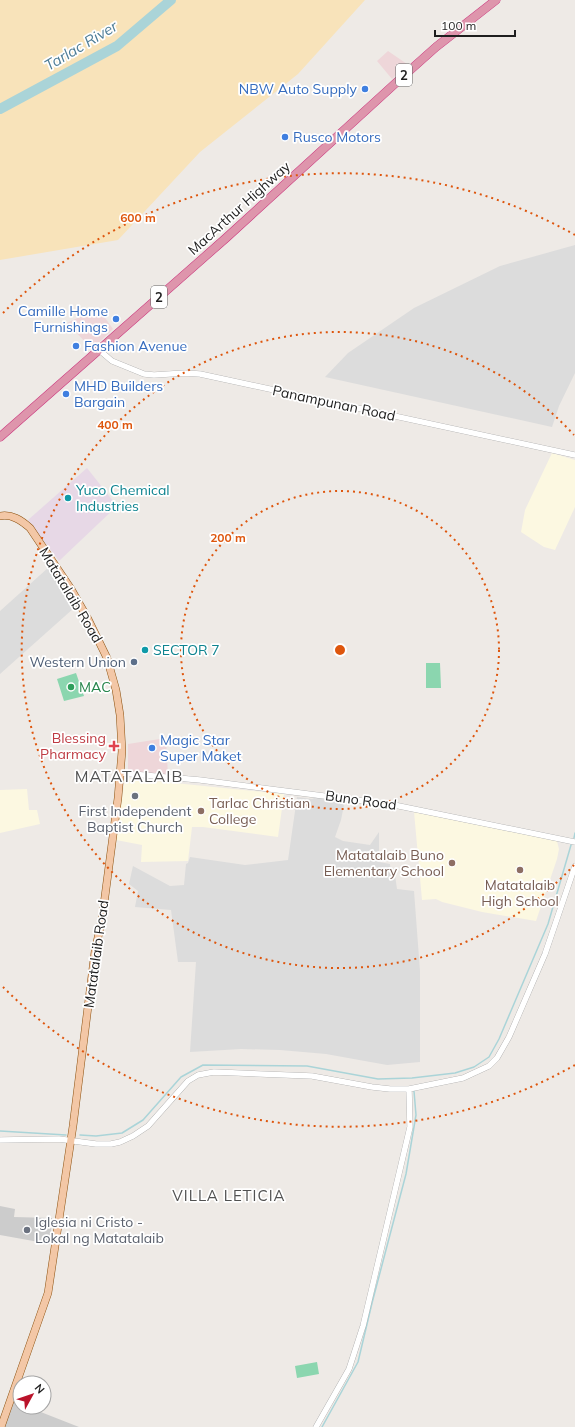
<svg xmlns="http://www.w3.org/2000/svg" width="575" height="1427" font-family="Mulish,sans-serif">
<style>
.residential{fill:#dcdcdc}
.commercial{fill:#eed6d9}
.industrial{fill:#e7d8e6}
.education{fill:#fcf8e1}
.religious{fill:#ccc}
.sand{fill:#f8e3ba}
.pitch{fill:#8bd6af}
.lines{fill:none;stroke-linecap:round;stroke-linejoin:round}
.stream{stroke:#aad4d8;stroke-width:1.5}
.river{stroke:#aad4d8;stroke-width:10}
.minor-casing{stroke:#9f9f9f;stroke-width:6}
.major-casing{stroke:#8b500e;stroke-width:8}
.highway-casing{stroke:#ca357d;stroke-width:9}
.minor{stroke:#fff;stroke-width:5.5}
.major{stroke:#f3c7a6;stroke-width:7}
.highway{stroke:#de95ac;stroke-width:8}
.ring{fill:none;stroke:#de560d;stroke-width:2;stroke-dasharray:2 4}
.shop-dot{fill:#3f7fe0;stroke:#fff;stroke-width:1.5}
.culture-dot{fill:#0f9aa8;stroke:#fff;stroke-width:1.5}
.service-dot{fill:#5c6f8a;stroke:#fff;stroke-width:1.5}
.leisure-dot{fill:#2e9e5b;stroke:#fff;stroke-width:1.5}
.health-dot{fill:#e0444e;stroke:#fff;stroke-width:1.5}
.worship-dot{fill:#6b7280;stroke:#fff;stroke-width:1.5}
.education-dot{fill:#8d6e63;stroke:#fff;stroke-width:1.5}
.labels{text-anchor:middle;stroke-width:3.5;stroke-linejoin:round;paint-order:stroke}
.shield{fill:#fff;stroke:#626262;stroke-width:1}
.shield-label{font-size:13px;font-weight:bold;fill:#1e1e1e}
.shop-label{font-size:14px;fill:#366cbe;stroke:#fff;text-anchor:start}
.street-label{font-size:14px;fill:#1e1e1e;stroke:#fff}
.culture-label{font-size:14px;fill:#0d838f;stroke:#fff;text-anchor:start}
.service-label{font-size:14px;fill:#4e5e75;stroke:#fff;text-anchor:end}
.leisure-label{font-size:14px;fill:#27864d;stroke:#fff;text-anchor:start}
.health-label{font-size:14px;fill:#be3a42;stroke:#fff;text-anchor:end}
.education-label{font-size:14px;fill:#785e54;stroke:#fff;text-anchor:start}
.worship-label{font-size:14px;fill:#5b616d;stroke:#fff}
.water-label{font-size:15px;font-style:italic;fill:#4d7c96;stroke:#fff}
.neighbourhood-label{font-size:15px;letter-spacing:1px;fill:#515151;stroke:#fff}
.quarter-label{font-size:16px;letter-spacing:1px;fill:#515151;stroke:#fff}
.centre{fill:#de560d;stroke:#fff;stroke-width:2}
.ring-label{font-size:12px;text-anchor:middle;font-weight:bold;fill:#de560d;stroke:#fff;stroke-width:3.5;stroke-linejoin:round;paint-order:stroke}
</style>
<rect width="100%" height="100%" fill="#eeeae6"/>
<path class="residential" d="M575 245V373L559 406 552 427 325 377 348 353 414 308 500 266Z
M49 567 74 608 0 674V611Z
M326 793 338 796 345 800 341 820 335 837 343 841 370 845 379 832V862L390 864 391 875H395L397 889 414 891 420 971V1062L387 1065 326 1054 280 1050 241 1049 190 1052 196 962H178L171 910 135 907 138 891 129 884 133 866 170 886 184 885 186 864 188 863 190 857 245 865 288 860 297 797 312 799Z"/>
<path class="commercial" d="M388 51 407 64 392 79 377 61Z
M98 308 113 329 92 349 67 323Z
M166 738 168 776 128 773V744Z"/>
<path class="industrial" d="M87 468 117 506 59 561 28 520Z"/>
<path class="education" d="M552 453 575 460V507L555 550 544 547 521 532 525 510Z
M125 778 284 794 278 837 203 827H192L188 861 141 862 142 845 116 840Z
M27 789 29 810H37L40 824 0 833V790Z
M414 812 557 841 559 849 557 859 536 921 482 912 442 902 436 899 422 900Z"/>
<path class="religious" d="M0 1206 15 1209 14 1217 52 1218 50 1244 0 1235Z
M13 1401 20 1404V1407H28L79 1427H4Z"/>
<path class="sand" d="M0 0H365L298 74 200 152 118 240 0 260Z"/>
<path class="pitch" d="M426 663H440L441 688H426Z
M76 673 84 696 64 701 57 679Z
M317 1362 319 1374 297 1378 295 1366Z"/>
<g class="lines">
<path class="stream" d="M574 838 575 833
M0 1131 66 1135
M80 1135 96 1136 122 1133 143 1120 181 1077 203 1065 307 1066 378 1079 412 1078 455 1073 474 1067 489 1057 499 1039 548 924 571 845
M322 1427 358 1362 372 1303 406 1174 416 1115 414 1091"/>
<path class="river" d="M0 109 117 46 171 0"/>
<defs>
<path id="minor" d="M98 349 112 361 144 374 154 375 185 373 200 374 575 455
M120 773 200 780 394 805 575 842
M0 1140 59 1139 96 1144H111L120 1142 133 1136 148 1126 188 1081 198 1075 214 1072 312 1076 372 1087 390 1089H409L463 1078 489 1066 497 1058 509 1037 545 954 575 866
M316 1427 349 1369 363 1326 410 1127 409 1089"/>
<path id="major" d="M0 516C12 514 21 520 30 528L71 589 88 619 107 658 116 690 120 715 122 751 118 798 102 919 95 951 73 1126 48 1293 1 1427"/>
<path id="highway" d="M0 437 226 238 399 80 436 47 496 0"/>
</defs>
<use href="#minor" class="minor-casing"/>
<use href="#major" class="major-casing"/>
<use href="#highway" class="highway-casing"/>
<use href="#minor" class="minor"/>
<use href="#major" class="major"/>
<use href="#highway" class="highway"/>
</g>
<g class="ring">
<circle cx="340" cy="650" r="159"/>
<path d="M574 865A318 318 0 1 1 574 435"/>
<path d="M575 1065A477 477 0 0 1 3 987M3 313A477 477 0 0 1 575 235"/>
</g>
<g class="shop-dot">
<circle cx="365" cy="89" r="4"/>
<circle cx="285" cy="137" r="4"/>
<circle cx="116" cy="319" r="4"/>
<circle cx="76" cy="346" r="4"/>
<circle cx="66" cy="394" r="4"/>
<circle cx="152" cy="748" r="4"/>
</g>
<g class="culture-dot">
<circle cx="68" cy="498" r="4"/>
<circle cx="145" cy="650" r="4"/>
</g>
<circle class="service-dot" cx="134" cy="662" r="4"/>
<circle class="leisure-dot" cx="71" cy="687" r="4"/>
<path class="health-dot" d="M112 740h4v4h4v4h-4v4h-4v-4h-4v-4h4z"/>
<g class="worship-dot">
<circle cx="135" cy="796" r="4"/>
<circle cx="27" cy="1230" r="4"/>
</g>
<g class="education-dot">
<circle cx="201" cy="811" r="4"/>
<circle cx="452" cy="863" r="4"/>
<circle cx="520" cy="870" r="4"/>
</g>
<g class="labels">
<g class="shield">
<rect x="396" y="64" width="16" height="22" rx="3"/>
<rect x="151" y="286" width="16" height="22" rx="3"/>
</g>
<g class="shield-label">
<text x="404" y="80">2</text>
<text x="159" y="302">2</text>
</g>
<g class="shop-label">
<text x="357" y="94" text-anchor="end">NBW Auto Supply</text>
<text x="293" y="142">Rusco Motors</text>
<text x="108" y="316" text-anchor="end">Camille Home<tspan x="108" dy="16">Furnishings</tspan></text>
<text x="84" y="351">Fashion Avenue</text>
<text x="74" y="391">MHD Builders<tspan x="74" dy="16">Bargain</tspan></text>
<text x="160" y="745">Magic Star<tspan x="160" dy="16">Super Maket</tspan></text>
</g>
<g class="street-label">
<text transform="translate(239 208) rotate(-42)" y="5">MacArthur Highway</text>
<text transform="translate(334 403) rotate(12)" y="5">Panampunan Road</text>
<text transform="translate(71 595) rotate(59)" y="5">Matatalaib Road</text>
<text transform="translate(361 800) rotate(8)" y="5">Buno Road</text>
<text transform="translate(96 954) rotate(-82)" y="5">Matatalaib Road</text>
</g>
<g class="culture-label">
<text x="76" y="495">Yuco Chemical<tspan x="76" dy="16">Industries</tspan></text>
<text x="153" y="655">SECTOR 7</text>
</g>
<g class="service-label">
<text x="126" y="667">Western Union</text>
</g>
<g class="leisure-label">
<text x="79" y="692">MAC</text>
</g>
<g class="health-label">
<text x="106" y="743">Blessing<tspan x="106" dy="16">Pharmacy</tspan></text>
</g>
<g class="education-label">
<text x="209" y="808">Tarlac Christian<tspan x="209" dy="16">College</tspan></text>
<text x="444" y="860" text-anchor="end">Matatalaib Buno<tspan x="444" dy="16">Elementary School</tspan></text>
<text x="520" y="890" text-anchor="middle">Matatalaib<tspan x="520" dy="16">High School</tspan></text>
</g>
<g class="worship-label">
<text x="135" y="816">First Independent<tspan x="135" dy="16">Baptist Church</tspan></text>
<text x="35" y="1227" text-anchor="start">Iglesia ni Cristo -<tspan x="35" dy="16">Lokal ng Matatalaib</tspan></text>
</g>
<g class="water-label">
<text transform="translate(81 46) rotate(-31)" y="5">Tarlac River</text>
</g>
<g class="neighbourhood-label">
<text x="229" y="1201">VILLA LETICIA</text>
</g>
<g class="quarter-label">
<text x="129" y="782">MATATALAIB</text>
</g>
</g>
<circle cx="340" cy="650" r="6" class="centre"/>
<g class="ring-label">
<text x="138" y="222">600 m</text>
<text x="115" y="429">400 m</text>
<text x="228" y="542">200 m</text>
</g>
<g transform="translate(32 1395) rotate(50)"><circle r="19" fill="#ffffff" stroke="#a5a5a5"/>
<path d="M0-3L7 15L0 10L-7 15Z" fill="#ba132a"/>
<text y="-6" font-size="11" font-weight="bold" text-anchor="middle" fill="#1e1e1e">N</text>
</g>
<path d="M435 30v6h80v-6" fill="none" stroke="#1e1e1e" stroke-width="2"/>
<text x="441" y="30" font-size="12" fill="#1e1e1e" stroke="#ffffff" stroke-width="3" paint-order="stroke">100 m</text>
</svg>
